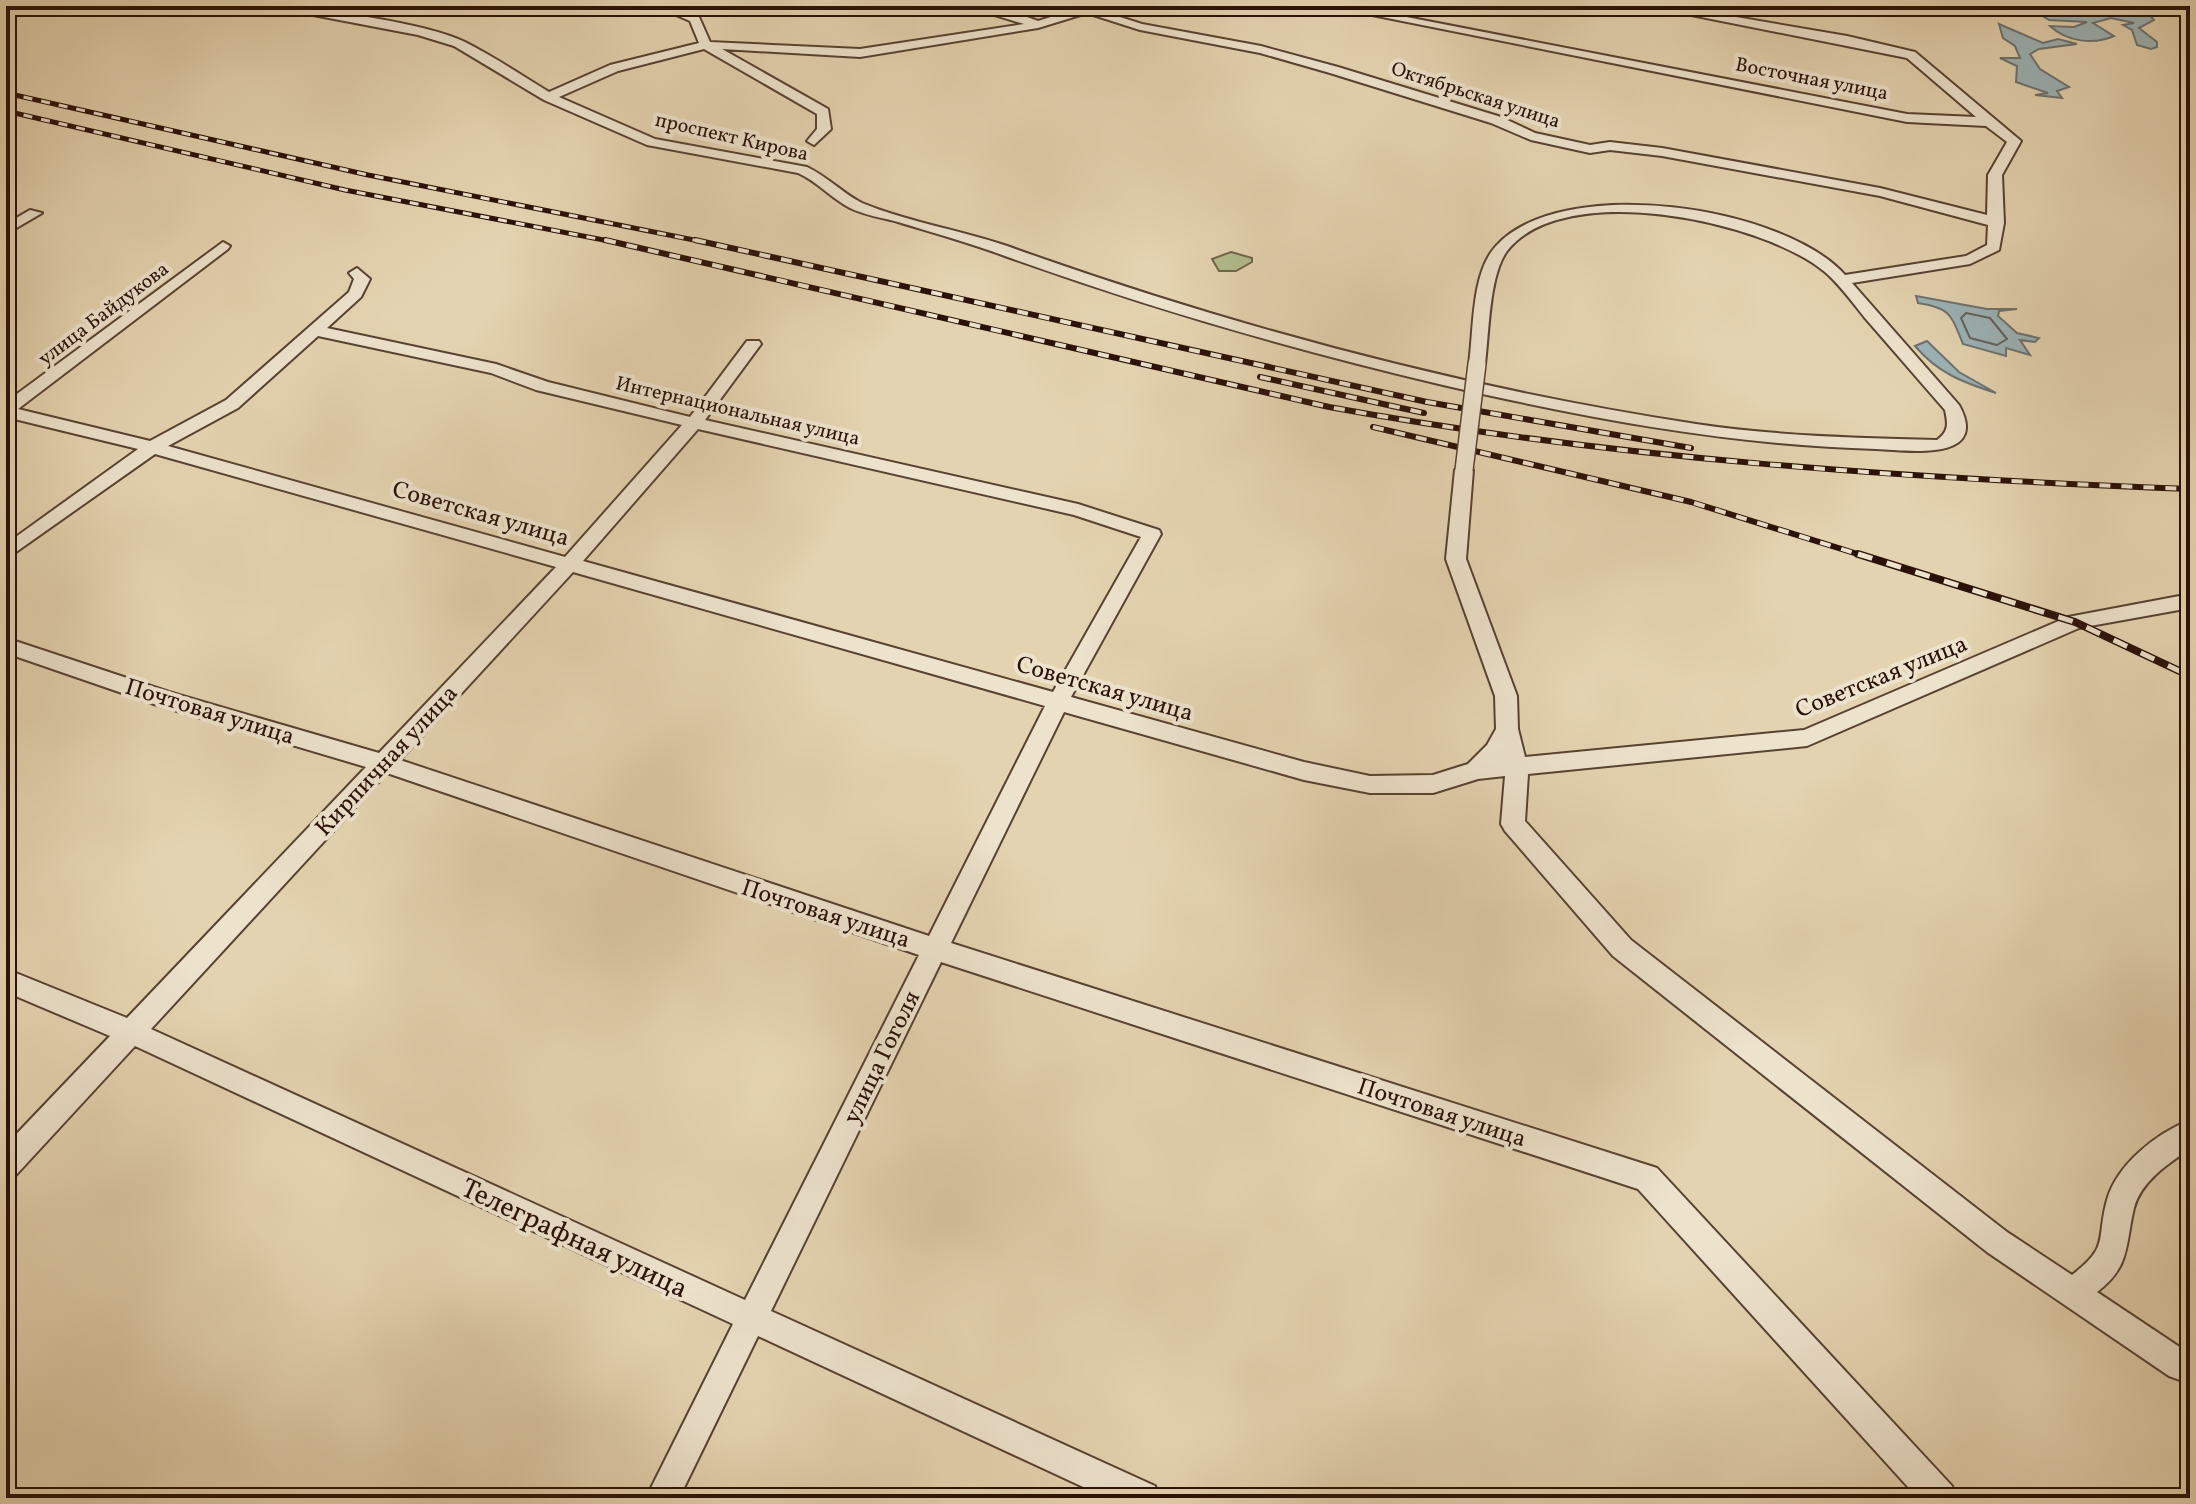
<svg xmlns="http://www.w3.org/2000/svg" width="2196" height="1504" font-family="Vollkorn,serif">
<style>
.green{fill:#b2bc8c;stroke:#6e664a;stroke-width:2}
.water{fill:#9cb4b8;stroke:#6e7372;stroke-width:2}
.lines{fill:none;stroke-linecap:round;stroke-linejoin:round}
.shore{stroke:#636260;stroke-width:2}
.minor-casing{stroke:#584232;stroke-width:4}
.minor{fill:#ede2cc;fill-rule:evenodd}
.rail-far2-casing{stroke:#2a1108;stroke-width:5}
.rail-far1-casing{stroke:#2a1108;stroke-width:6}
.rail-casing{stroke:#2a1108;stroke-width:8}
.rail-far2{stroke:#ede2cc;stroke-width:3;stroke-dasharray:9;stroke-linecap:butt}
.rail-far1{stroke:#ede2cc;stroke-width:4;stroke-dasharray:11;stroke-linecap:butt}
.rail{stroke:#ede2cc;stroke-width:5;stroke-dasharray:15;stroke-linecap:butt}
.minor-bridge-casing{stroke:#584232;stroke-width:20;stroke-linecap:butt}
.minor-bridge{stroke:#ede2cc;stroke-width:17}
.labels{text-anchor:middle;stroke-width:8;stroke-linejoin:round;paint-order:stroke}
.far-street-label{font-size:20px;fill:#2a1108;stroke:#ede2cc}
.street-label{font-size:24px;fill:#2a1108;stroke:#ede2cc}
.near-street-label{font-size:28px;fill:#2a1108;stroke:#ede2cc}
</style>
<rect width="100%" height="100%" fill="#e4d3b0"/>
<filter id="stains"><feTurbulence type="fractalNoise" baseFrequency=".0025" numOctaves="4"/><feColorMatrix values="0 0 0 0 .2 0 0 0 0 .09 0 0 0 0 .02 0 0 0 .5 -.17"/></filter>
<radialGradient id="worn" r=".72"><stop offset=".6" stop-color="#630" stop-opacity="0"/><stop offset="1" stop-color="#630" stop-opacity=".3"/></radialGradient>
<path class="green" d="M1231 252 1252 258V262L1236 271H1219L1212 259Z"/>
<path class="water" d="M2038 6H2061L2087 14 2092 12 2078 8 2162 6 2164 8 2152 9 2148 13 2154 20 2139 28 2157 42V47L2151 49 2137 45 2132 30 2123 25 2134 23 2111 18 2093 23 2114 36C2094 45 2067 42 2050 26L2074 27 2087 22 2049 20 2033 10Z
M1999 24 2043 43 2058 39 2077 44 2039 49 2030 54 2040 69 2069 87 2057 91 2062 98 2035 95 2048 93 2016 82 2017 66 2000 58H2020L2015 46 2003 38Z
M1916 296 1987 309H2017L1999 311 1998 316 2017 333 2039 338 2035 342 2020 340 2030 355 2006 348V356L1963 344C1951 315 1951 308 1918 303Z
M1927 341 1959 372 1996 393C1962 382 1938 373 1915 346Z"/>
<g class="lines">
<path class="shore" d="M1966 313 1990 318 2007 339 1997 345 1970 338 1961 318Z"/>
<defs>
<path id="minor" d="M266 6C309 6 427 23 465 42 493 56 521 75 549 92L610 65 699 43 690 21 655 6H671L699 17 710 42 860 49 1024 24 965 6 1005 9 1038 21 1086 6H1104L1098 10 1142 24 1261 46 1338 67 1501 117 1535 133 1590 145 1610 142 1662 148 1880 188 1987 215 1988 175 2007 142 1986 126 1907 122 1327 6H1350L1907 114 1976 117 1907 58 1646 6H1672L1847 36 1915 52 2021 141 2002 175 2004 223 1999 250 1970 264 1852 283 1959 405C1991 463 1905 450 1876 449 1729 445 1586 418 1443 385 1294 350 1150 308 1005 256 970 243 934 233 898 222 883 218 864 215 850 208 831 198 818 182 798 173L647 145 544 100 454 46 418 35ZM1087 13 1140 30 1260 53 1330 73 1491 123 1531 140 1590 153 1610 150 1662 156 1880 196 1988 225 1987 245 1966 256 1845 275C1784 206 1562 173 1496 246 1471 273 1474 329 1469 364L1477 369 1485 364C1489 334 1489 275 1507 251 1564 178 1764 221 1825 272 1840 285 1853 303 1865 318 1892 349 1918 379 1945 410 1948 424 1949 431 1937 440 1857 438 1776 436 1696 424 1460 388 1231 326 1007 246 960 230 908 222 862 203 845 195 828 177 807 167L655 139 559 97 618 71 704 49 817 114V129L807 141 814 145 831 129 828 109 722 49 860 57 1038 28Z
M30 210 42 213 6 234V224Z
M223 242 230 246 228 249 18 409 150 441 226 400 349 292 354 279 349 273 357 268 370 279 361 297 327 328 496 364 548 382 690 417 747 341H759L761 344 705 420 1078 504 1159 530 1161 534 1071 697 1304 762 1370 776 1433 775 1468 764 1487 745 1496 729 1495 696 1446 559 1455 470 1464 464 1473 470 1466 559 1517 696 1518 729 1525 757 1804 730 2068 617 2190 594V608L2079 628 1807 746 1528 774 1525 821 1631 940 2007 1232 2072 1275C2110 1246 2096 1240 2107 1200 2117 1164 2157 1133 2190 1120V1149C2169 1163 2141 1181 2134 1208 2125 1245 2131 1266 2097 1292L2190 1354V1376L2180 1380 2169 1376 1987 1252 1613 956 1505 831 1501 824 1505 776 1478 779 1433 793H1370L1304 780 1064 712 951 943 1657 1168 1952 1486 1956 1498H1918L1638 1189 941 962 771 1311 1155 1486 1159 1498H1107L758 1336 679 1498H646L733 1324 135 1046 16 1175 6 1179V1145L110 1036 6 992V969L127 1018 366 767 157 705 6 653V638L169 692 379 753 556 567 155 454 6 559V544L138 449 6 417V402ZM318 336 491 373 536 390 682 425 565 557 168 446 238 408ZM698 429 1074 515 1141 537 1053 692 583 561ZM573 572 1045 706 929 936 400 760ZM387 773 919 955 745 1300 151 1029Z"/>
</defs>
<use href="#minor" class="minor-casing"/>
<use href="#minor" class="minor"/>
<defs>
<path id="rail-far2" d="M6 93 368 175 704 242
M6 111 345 190 614 242"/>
<path id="rail-far1" d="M605 240 1329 407C1614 459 1901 478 2190 489
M695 240 1427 402 1691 448
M1260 377 1424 413
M1373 427 1691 502 1864 556"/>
<path id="rail" d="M1858 554 2075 622 2190 676"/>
</defs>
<use href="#rail-far2" class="rail-far2-casing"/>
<use href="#rail-far1" class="rail-far1-casing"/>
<use href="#rail" class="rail-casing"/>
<use href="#rail-far2" class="rail-far2"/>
<use href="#rail-far1" class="rail-far1"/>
<use href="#rail" class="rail"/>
<defs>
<path id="minor-bridge" d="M1464 470 1477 364"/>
</defs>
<use href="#minor-bridge" class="minor-bridge-casing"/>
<use href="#minor-bridge" class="minor-bridge"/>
</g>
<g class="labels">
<g class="far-street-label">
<text transform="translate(1812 78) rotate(11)" y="7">Восточная улица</text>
<text transform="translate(1476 94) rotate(18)" y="7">Октябрьская улица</text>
<text transform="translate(732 136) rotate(13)" y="7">проспект Кирова</text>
<text transform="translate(103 313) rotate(-37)" y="7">улица Байдукова</text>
<text transform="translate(738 410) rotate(13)" y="7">Интернациональная улица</text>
</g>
<g class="street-label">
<text transform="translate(481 513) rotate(16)" y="8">Советская улица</text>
<text transform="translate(1881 676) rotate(-22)" y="8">Советская улица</text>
<text transform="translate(1105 688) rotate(16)" y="8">Советская улица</text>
<text transform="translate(210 711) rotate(17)" y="8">Почтовая улица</text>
<text transform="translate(386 760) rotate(-47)" y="8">Кирпичная улица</text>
<text transform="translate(826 913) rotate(18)" y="8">Почтовая улица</text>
<text transform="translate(881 1057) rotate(-64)" y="8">улица Гоголя</text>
<text transform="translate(1442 1112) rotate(18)" y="8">Почтовая улица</text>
</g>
<g class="near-street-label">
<text transform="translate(575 1237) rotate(25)" y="10">Телеграфная улица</text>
</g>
</g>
<rect width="2196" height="1504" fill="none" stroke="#e4d3b0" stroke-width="32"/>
<rect x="8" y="8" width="2180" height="1488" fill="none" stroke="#2a1108" stroke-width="4"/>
<rect x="16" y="16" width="2164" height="1472" fill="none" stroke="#2a1108" stroke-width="2"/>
<rect width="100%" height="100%" filter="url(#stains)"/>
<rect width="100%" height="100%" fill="url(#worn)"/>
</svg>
